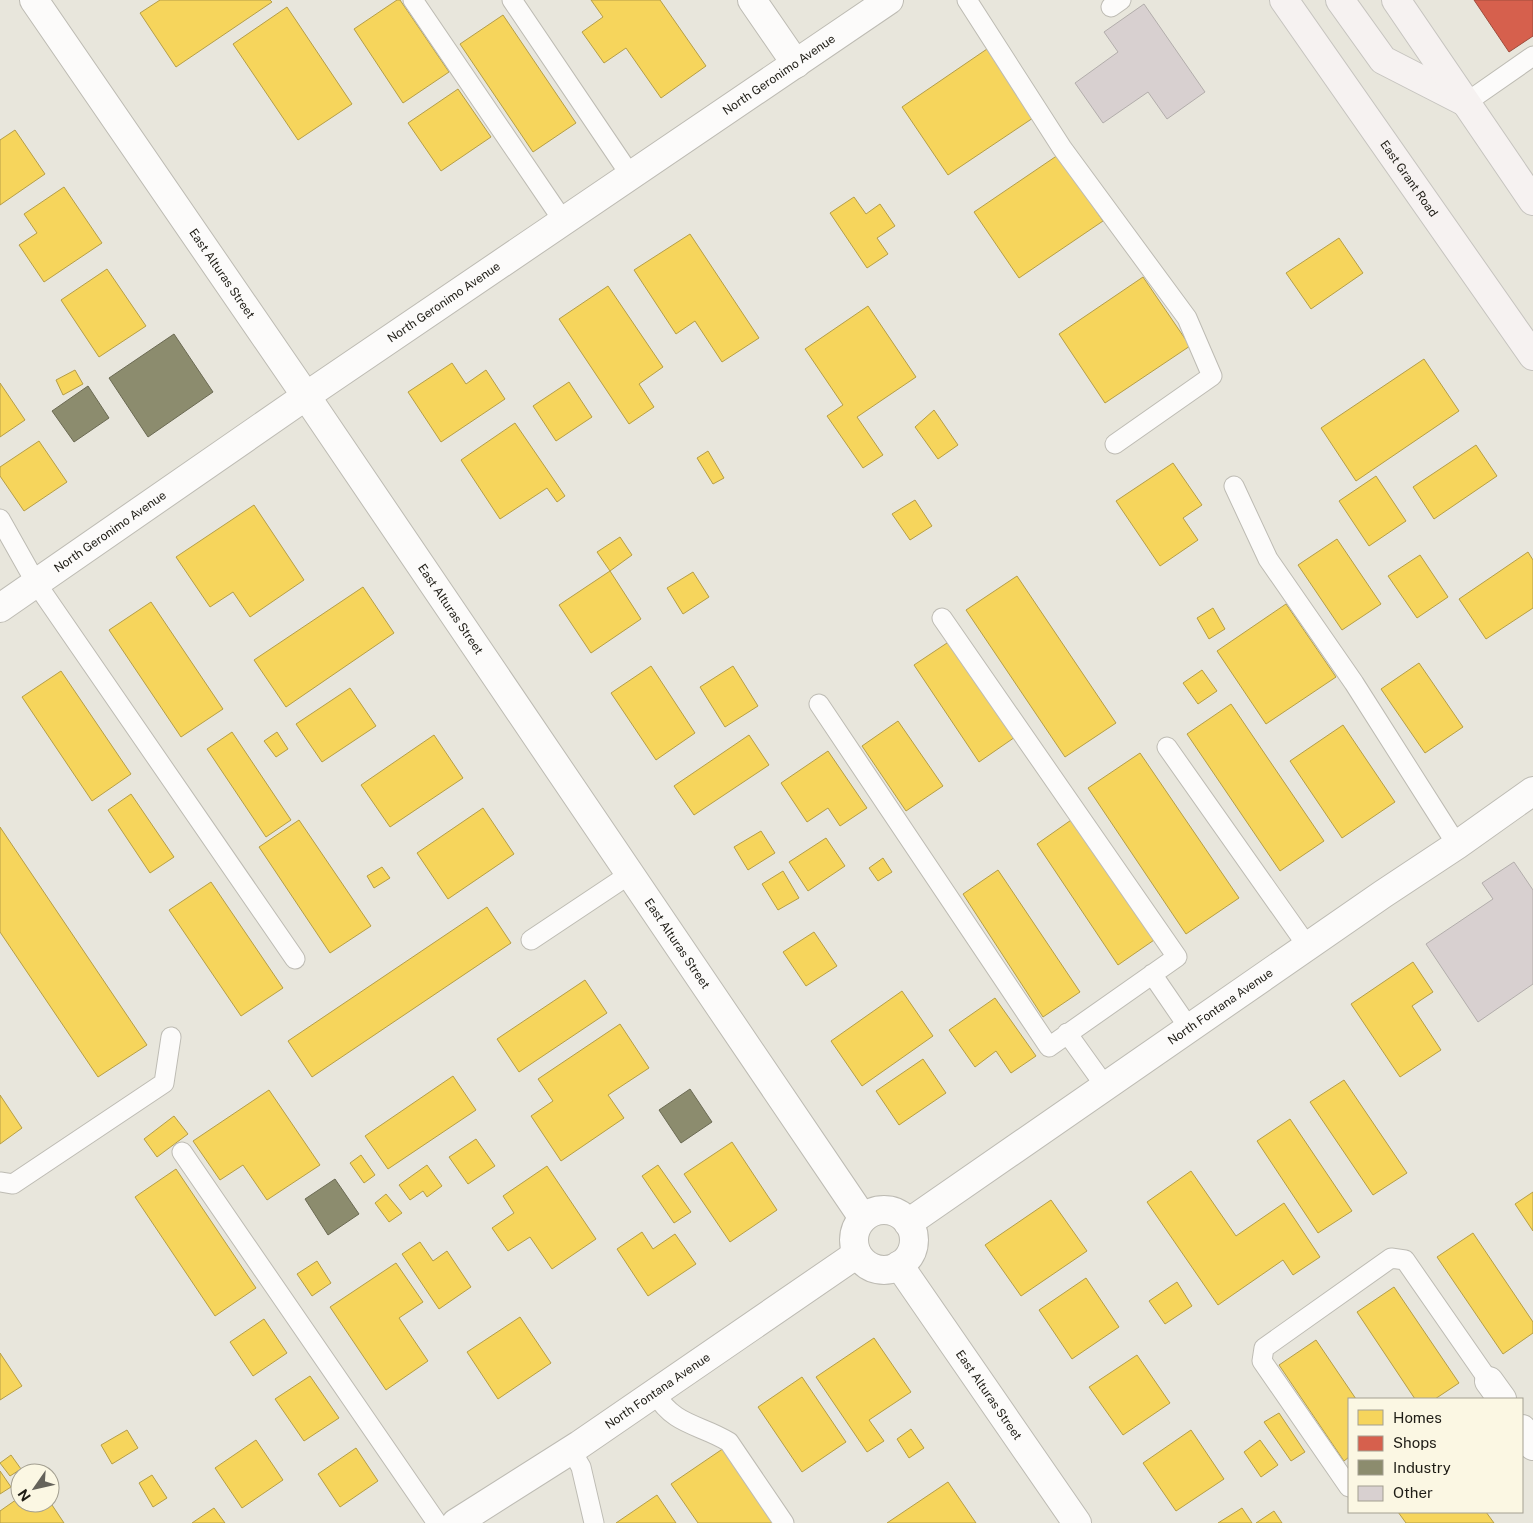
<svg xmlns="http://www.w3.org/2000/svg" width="1533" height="1523" font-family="'Public Sans',sans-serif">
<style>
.homes{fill:#f6d55c;stroke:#b59e47}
.shops{fill:#d6604d;stroke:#9f4c3c}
.industry{fill:#8c8c6e;stroke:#6b6a53}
.building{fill:#d8d0d0;stroke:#b2adab}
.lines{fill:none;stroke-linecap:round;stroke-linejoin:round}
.lane-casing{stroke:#bdbbb3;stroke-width:21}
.street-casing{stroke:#bdbbb3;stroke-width:30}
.primary-casing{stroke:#c6c4bf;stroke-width:30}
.lane{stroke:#fcfbfa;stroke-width:19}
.street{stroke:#fcfbfa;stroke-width:28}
.primary{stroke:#f6f2f1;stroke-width:28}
.labels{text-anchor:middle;stroke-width:5;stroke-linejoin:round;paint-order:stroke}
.street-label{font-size:12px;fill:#1e1c15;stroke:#fbf7e3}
</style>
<rect width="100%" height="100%" fill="#e8e6dc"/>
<path class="homes" d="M160 0H270L272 2 176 67 140 13Z
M397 0H400L449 72 403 103 354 29Z
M591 0H660L706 66 661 98 626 48 604 63 582 32 603 17Z
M287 7 352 104 298 140 233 44Z
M503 15 576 123 533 152 460 44Z
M987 49 1033 118 948 175 902 107Z
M458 89 491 137 441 171 408 123Z
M15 130 45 174 0 205V140Z
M1058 155 1103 221 1019 278 974 212Z
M64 187 102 243 44 282 19 245 37 233 24 214Z
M854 197 866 214 880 204 895 226 877 238 888 254 867 268 830 213Z
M690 234 759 338 722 362 695 321 676 334 634 270Z
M1339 238 1363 273 1311 309 1286 273Z
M107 269 146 326 99 357 61 300Z
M1143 277 1190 346 1105 403 1059 334Z
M608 286 663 367 639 384 654 407 629 424 559 319Z
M868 306 916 377 857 417 883 455 863 468 827 416 843 405 805 349Z
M1424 359 1459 411 1356 481 1321 428Z
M452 363 466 384 486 370 505 399 441 442 408 392Z
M75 370 83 384 63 395 56 380Z
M569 382 592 417 556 441 533 406Z
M0 383 25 420 0 437Z
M934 410 958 445 938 459 915 427Z
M515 423 565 496 557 502 547 488 500 519 461 460Z
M39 441 67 482 24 511 0 476V467Z
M1476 445 1497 476 1434 519 1413 487Z
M708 451 724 478 713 484 697 458Z
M1173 463 1202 505 1183 518 1198 540 1160 566 1116 501Z
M1376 476 1406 521 1369 546 1339 501Z
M915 500 932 526 910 540 892 514Z
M254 505 304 580 250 617 233 592 210 607 176 557Z
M620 537 632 555 610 571 597 552Z
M1337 539 1381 604 1342 630 1298 565Z
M1528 552 1533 560V608L1486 639 1459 599Z
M1420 555 1448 597 1417 618 1388 576Z
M610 571 641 619 591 653 559 605Z
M693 572 709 597 683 614 667 588Z
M1017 576 1116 723 1065 757 966 610Z
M363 587 394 633 286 707 254 660Z
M151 602 223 709 181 737 109 630Z
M1286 604 1336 677 1266 724 1217 651Z
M1213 608 1225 629 1209 639 1197 618Z
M950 641 1018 735 979 762 914 665Z
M1419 663 1463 727 1425 753 1381 689Z
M651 666 695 733 656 760 611 693Z
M733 666 758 706 725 727 700 687Z
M1202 670 1217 691 1198 704 1183 683Z
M61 671 131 774 92 801 22 697Z
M350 688 376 726 322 762 296 724Z
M1231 704 1324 841 1280 871 1187 734Z
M898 721 943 786 906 811 862 746Z
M1343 725 1395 802 1342 838 1290 761Z
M232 732 291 820 266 837 207 749Z
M277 732 288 749 276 757 264 741Z
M434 735 463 778 390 827 361 785Z
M749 735 769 765 694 815 674 786Z
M828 751 867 808 840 826 828 808 807 822 781 783Z
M1140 753 1239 898 1186 934 1088 788Z
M131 794 174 857 150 873 108 810Z
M483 808 514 854 448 899 417 853Z
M1074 818 1157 938 1118 965 1037 844Z
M299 820 371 926 330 953 259 847Z
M0 827 147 1045 98 1077 0 932Z
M761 831 775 853 748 870 734 847Z
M826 838 845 866 808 891 789 862Z
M883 858 892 872 878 881 869 868Z
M382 867 390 878 374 888 367 876Z
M998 870 1080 992 1043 1017 963 894Z
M783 871 799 898 778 910 762 884Z
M211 882 283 988 241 1016 169 910Z
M487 907 511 943 312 1077 288 1041Z
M814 932 837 966 806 986 783 952Z
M1413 962 1433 992 1412 1006 1441 1050 1400 1077 1351 1004Z
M585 980 607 1013 519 1072 497 1039Z
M902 991 933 1036 862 1086 831 1041Z
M995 998 1036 1056 1011 1073 996 1051 975 1067 949 1030Z
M620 1024 649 1068 608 1095 624 1118 561 1161 531 1116 553 1101 538 1079Z
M923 1059 946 1093 899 1125 876 1091Z
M453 1076 476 1110 388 1169 365 1136Z
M1344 1080 1407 1173 1373 1195 1310 1102Z
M269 1090 320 1165 267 1200 243 1165 220 1180 193 1141Z
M0 1095 22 1128 0 1144Z
M174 1116 188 1134 157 1157 144 1139Z
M1290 1119 1352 1211 1318 1233 1257 1141Z
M476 1139 495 1166 468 1184 449 1157Z
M732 1142 777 1210 730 1242 684 1174Z
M361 1155 375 1175 364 1183 350 1163Z
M427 1165 442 1186 427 1197 423 1191 410 1200 399 1185Z
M658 1165 691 1212 674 1223 642 1176Z
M547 1166 596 1239 552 1269 530 1237 508 1251 492 1228 514 1213 503 1196Z
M176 1169 256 1288 215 1316 135 1197Z
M1191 1171 1236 1236 1284 1203 1320 1257 1293 1275 1283 1260 1218 1305 1147 1202Z
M1533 1192V1231L1515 1204Z
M386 1194 402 1213 389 1222 375 1203Z
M1051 1200 1087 1251 1021 1296 985 1245Z
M642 1232 653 1249 675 1234 696 1264 648 1296 617 1249Z
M1473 1233 1533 1322V1333L1503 1354 1437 1257Z
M420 1242 433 1261 447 1251 471 1287 439 1309 402 1254Z
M317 1261 331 1283 312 1296 297 1274Z
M396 1263 423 1302 399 1318 428 1361 386 1390 330 1307Z
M1086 1278 1119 1327 1072 1359 1039 1310Z
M1177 1282 1192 1306 1165 1324 1149 1301Z
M1394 1287 1459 1383 1435 1399H1415L1357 1312Z
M520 1317 551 1363 498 1399 467 1352Z
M264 1319 287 1353 253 1376 230 1342Z
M874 1338 911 1392 869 1420 884 1441 867 1452 816 1377Z
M1316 1340 1356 1399H1349V1457L1344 1461 1279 1365Z
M0 1353 22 1386 0 1400Z
M1137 1355 1170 1403 1123 1435 1089 1387Z
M310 1376 339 1418 304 1441 275 1399Z
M802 1377 846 1442 802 1472 758 1407Z
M1279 1413 1305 1452 1291 1461 1264 1422Z
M911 1429 924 1448 909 1458 897 1439Z
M127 1430 138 1448 112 1464 101 1445Z
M1191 1430 1224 1479 1176 1511 1143 1463Z
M256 1440 283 1480 242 1508 215 1468Z
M1260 1440 1278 1465 1261 1477 1244 1452Z
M356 1448 378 1481 340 1507 318 1474Z
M724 1448 774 1523H698L671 1484Z
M11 1455 21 1469 10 1476 0 1463Z
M0 1471 11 1487 0 1494Z
M152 1475 167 1498 153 1507 139 1483Z
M948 1482 976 1523H887Z
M657 1495 676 1523H616Z
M20 1497V1503L50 1502 64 1523H0V1511Z
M214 1508 225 1523H192Z
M1242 1508 1252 1523H1218Z
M1274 1511 1282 1523H1256Z
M1398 1512H1486L1494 1523H1406Z"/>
<path class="shops" d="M1474 0H1533V36L1509 52Z"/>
<path class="industry" d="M174 334 213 392 148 437 109 378Z
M88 386 109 418 74 442 52 411Z
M690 1089 712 1122 681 1143 659 1110Z
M335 1179 359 1214 328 1235 305 1199Z"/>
<path class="building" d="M1144 4 1205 92 1167 119 1148 92 1103 123 1075 83 1118 52 1104 32Z
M1514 862 1533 890V984L1478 1022 1426 944 1493 899 1482 883Z"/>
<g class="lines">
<defs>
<path id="lane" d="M413 0 564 222
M512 0 631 176
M967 0 1062 148 1187 318 1212 376 1115 444
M1111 7 1121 0
M1467 102 1533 56
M1234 486 1268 559 1354 683 1457 845
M0 519 36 583 295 959
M819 704 1049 1047 1177 957 942 618
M1167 747 1308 947
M531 940 630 874
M1152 974 1189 1028
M1067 1033 1105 1086
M182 1152 437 1523
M0 1182 13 1184 164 1083 171 1037
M655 1393C674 1426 700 1424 729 1442L784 1523
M571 1450 581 1467 594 1523
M1349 1487 1262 1361 1264 1348 1391 1258 1405 1260 1489 1381"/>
<g id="street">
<path id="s1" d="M34 0 306 396 863 1218"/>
<path d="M752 0 796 64"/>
<path id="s2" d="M0 608 306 396 889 0"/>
<circle cx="884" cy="1240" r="30"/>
<path id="s3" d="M908 1223 1383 894 1457 845 1533 791"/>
<path id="s4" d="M899 1265 1077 1523"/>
<path d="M1489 1381 1502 1399"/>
<path d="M1522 1429 1533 1446"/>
<path id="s5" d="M456 1523 579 1445 857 1254"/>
</g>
<g id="primary">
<path id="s6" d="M1284 0 1533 356"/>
<path d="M1340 0 1383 60 1463 101"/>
<path d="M1396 0 1533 201"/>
</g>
</defs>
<use href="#lane" class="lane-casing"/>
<use href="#street" class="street-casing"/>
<use href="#primary" class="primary-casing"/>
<use href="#lane" class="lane"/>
<use href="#street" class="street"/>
<use href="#primary" class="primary"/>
</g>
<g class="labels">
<g class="street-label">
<text dy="4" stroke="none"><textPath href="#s2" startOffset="944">North Geronimo Avenue</textPath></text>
<text dy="4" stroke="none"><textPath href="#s6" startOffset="218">East Grant Road</textPath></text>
<text dy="4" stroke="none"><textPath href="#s1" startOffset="332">East Alturas Street</textPath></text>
<text dy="4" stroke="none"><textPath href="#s2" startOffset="539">North Geronimo Avenue</textPath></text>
<text dy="4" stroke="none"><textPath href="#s2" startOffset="134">North Geronimo Avenue</textPath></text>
<text dy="4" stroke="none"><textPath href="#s1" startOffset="738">East Alturas Street</textPath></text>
<text dy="4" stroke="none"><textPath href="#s1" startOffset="1142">East Alturas Street</textPath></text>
<text dy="4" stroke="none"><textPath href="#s3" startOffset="380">North Fontana Avenue</textPath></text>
<text dy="4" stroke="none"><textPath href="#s5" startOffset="241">North Fontana Avenue</textPath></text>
<text dy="4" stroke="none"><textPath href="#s4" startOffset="158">East Alturas Street</textPath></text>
</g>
</g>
<rect x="1348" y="1398" width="175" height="115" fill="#fbf7e3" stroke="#a39f91"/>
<rect x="1358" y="1410" width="25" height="15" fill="#f6d55c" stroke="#a39f91"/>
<text x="1393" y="1423" font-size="15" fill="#1e1c15">Homes</text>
<rect x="1358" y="1436" width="25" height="15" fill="#d6604d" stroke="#a39f91"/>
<text x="1393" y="1448" font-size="15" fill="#1e1c15">Shops</text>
<rect x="1358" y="1460" width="25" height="15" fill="#8c8c6e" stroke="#a39f91"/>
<text x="1393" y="1473" font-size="15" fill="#1e1c15">Industry</text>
<rect x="1358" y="1486" width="25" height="15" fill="#d8d0d0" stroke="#a39f91"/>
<text x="1393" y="1498" font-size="15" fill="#1e1c15">Other</text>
<g transform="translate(35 1488) rotate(236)"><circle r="24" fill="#fbf7e3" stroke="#a39f91"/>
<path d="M0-4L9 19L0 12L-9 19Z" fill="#65635b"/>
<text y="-8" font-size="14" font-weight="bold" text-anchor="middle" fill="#1e1c15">N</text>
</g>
</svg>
